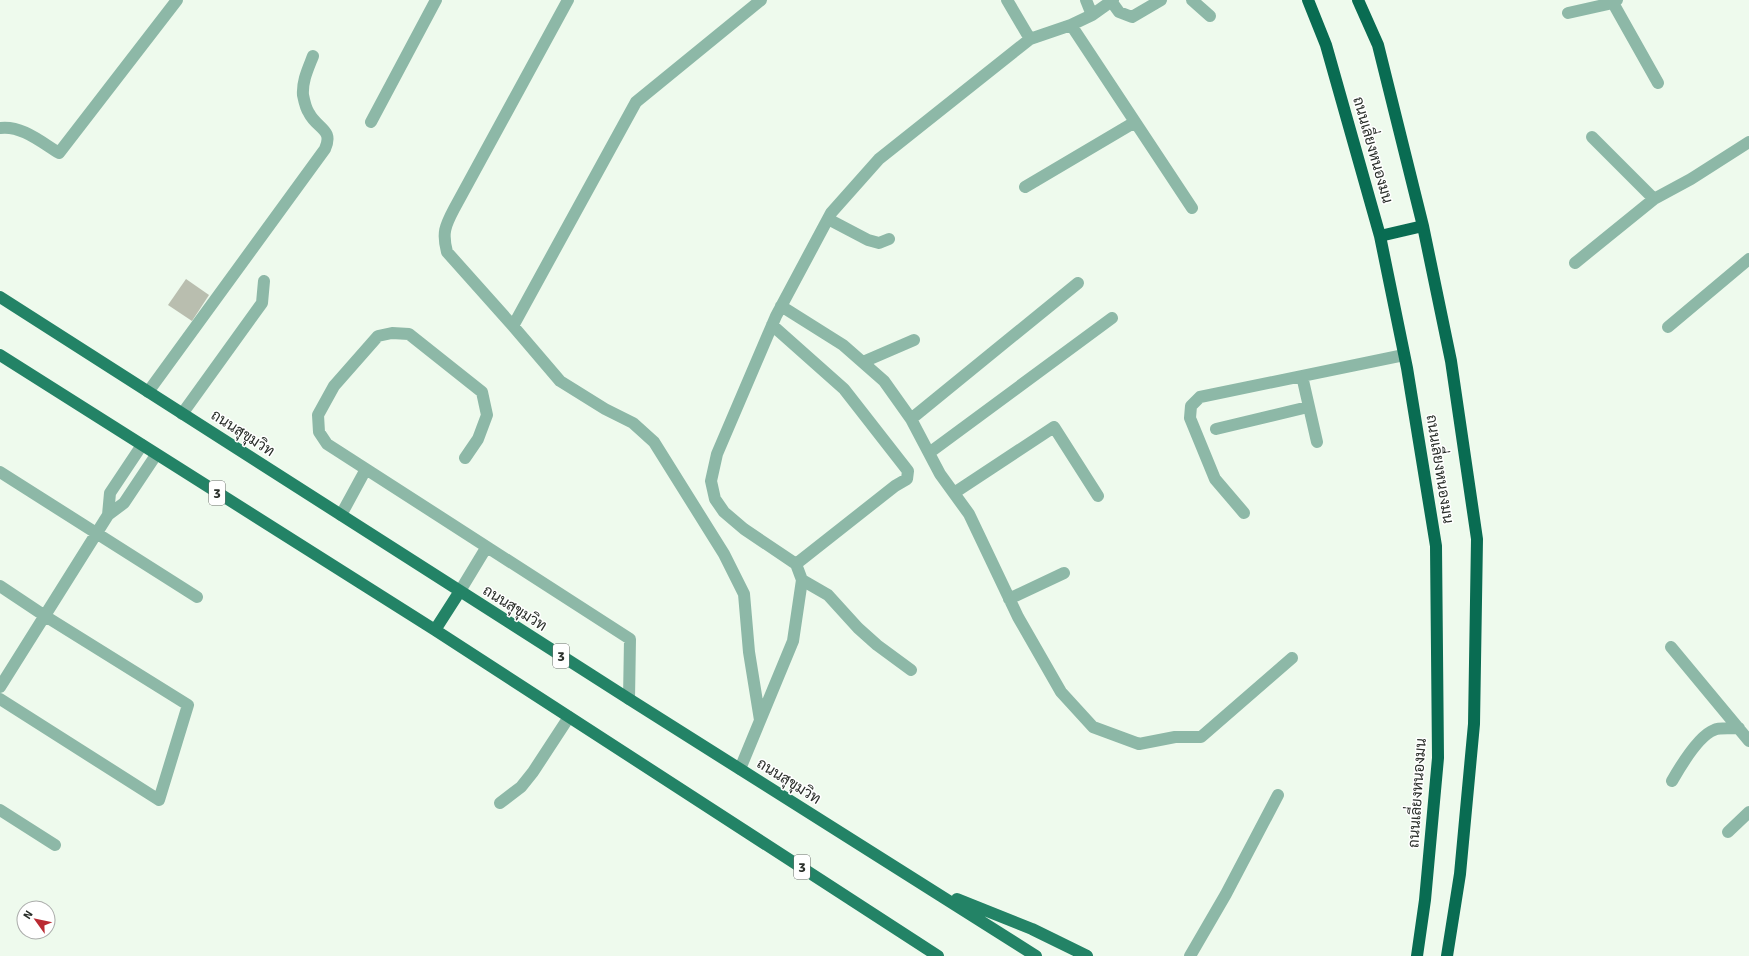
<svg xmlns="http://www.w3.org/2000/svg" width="1749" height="956" font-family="Signika,Sarabun,sans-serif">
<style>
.building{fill:#b9beaf}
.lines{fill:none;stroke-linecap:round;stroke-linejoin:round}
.minor{stroke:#8db8a7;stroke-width:12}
.major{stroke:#238366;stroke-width:12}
.highway{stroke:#096c52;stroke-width:12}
.labels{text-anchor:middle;stroke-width:3;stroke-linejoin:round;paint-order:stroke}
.shield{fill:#fff;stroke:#6a6d6a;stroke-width:1}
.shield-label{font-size:14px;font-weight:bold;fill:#2a2f2a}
.street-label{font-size:15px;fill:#2a2f2a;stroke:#fff}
</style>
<rect width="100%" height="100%" fill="#eefaed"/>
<path class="building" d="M186 279 209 295 192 321 168 305Z"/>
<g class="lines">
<path class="minor" d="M568 0 454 209C445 226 442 233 447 252L513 326 560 381 605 409 633 423 654 442 724 554 744 594 749 652 760 720
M1007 0 1030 39
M1086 0 1092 15
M1192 0 1210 16
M1111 1 1119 12 1132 17 1161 0
M1613 3 1658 83
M1568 13 1613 3 1617 0
M1071 25 1192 208
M371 122 436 0
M0 128C21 125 41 142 59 153L177 0
M1592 137 1654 199
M1025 187 1135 122
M828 219 868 240 879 243 889 239
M1575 263 1654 199 1691 179 1749 142
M781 306 843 345 884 381 911 419 940 474 969 514 1018 617 1061 692 1093 727 1139 744 1175 737H1201L1292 658
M772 325 844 389 908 471 907 479 895 486 796 564
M513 326 636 102 761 0
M1668 327 1749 259
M863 362 914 340
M1302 376 1317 442
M148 392 325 149C334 129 317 129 309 113 306 109 304 100 303 95 302 81 308 69 313 56
M182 414 262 303 264 281
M911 419 1078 283
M1216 429 1308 407
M929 453 1112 318
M465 458 478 439 487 415 482 392 409 334 392 333 378 336 334 386 318 415 319 432 327 444 630 639 629 699
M0 472 197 597
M954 493 1054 427 1098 496
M1244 513 1215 479 1190 418 1191 406 1200 397 1404 355
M108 515 110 493 142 445
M341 515 366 469
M802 580 828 595 858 628 877 645 911 670
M0 586 45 616 188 705 159 800 0 699
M460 591 486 548
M1009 599 1064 573
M1671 647 1749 741
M0 687 108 515 124 503 156 455
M740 769 793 641 802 580 796 564 744 529 724 512 715 499 711 481 717 454 776 316 831 213 879 159 1030 39 1071 25 1092 15 1113 0
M1672 781C1680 767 1698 736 1714 730 1720 727 1732 729 1739 728
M500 803 521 787 533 772 569 717
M0 810 55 845
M1728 832 1749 812
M1190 956 1226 894 1278 795"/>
<path class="major" d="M0 297 629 699 1036 956
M0 355 435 630 938 956
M435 630 460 591
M957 899 1032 929 1087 956"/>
<path class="highway" d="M1308 0 1326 45 1380 236 1407 368 1436 546 1438 758 1425 900 1417 956
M1358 0 1378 45 1423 226 1451 361 1477 539 1474 724 1460 874 1447 956
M1380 236 1423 226"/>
</g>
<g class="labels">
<g class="shield">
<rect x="209" y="481" width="16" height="24" rx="3"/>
<rect x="553" y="644" width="16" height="24" rx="3"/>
<rect x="794" y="855" width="16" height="24" rx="3"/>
</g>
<g class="shield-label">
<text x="217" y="498">3</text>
<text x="561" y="661">3</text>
<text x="802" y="872">3</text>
</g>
<g class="street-label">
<text transform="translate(1373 150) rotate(74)" y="5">ถนนเลี่ยงหนองมน</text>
<text transform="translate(243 433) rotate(33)" y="5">ถนนสุขุมวิท</text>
<text transform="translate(1440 469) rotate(81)" y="5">ถนนเลี่ยงหนองมน</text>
<text transform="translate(515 608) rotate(32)" y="5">ถนนสุขุมวิท</text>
<text transform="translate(789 781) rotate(32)" y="5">ถนนสุขุมวิท</text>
<text transform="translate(1417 793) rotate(-86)" y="5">ถนนเลี่ยงหนองมน</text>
</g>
</g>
<g transform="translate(36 920) rotate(303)"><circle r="19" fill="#ffffff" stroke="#aaacaa"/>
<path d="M0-3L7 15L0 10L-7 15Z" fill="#ba2a32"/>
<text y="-6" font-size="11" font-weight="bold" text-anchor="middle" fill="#2a2f2a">N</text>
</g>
</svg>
